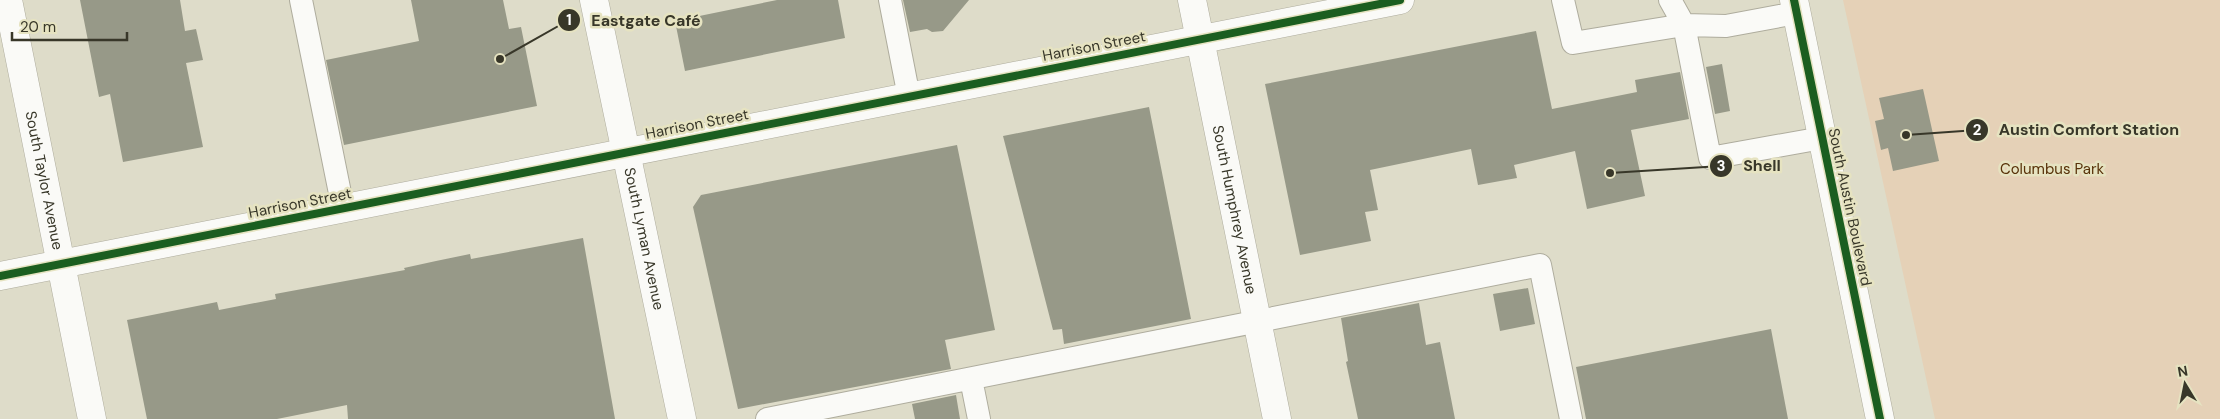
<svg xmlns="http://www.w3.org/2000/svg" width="2220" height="419" font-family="'DM Sans',sans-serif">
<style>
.green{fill:#e5d1b7}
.building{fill:#979988}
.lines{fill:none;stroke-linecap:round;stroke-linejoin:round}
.lane-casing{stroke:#aeac9d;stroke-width:24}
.street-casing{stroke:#aeac9d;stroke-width:29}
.secondary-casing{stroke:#aeac9d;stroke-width:29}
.lane{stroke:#fafaf7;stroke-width:22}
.street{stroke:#fafaf7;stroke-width:28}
.secondary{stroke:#fafaf7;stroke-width:28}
.cycleway-casing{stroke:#e6e3c1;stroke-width:11}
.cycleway{stroke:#1b5e20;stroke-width:8}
.labels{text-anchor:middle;stroke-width:5;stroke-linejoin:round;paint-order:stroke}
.street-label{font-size:15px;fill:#383729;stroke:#e6e3c1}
.park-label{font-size:15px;fill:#583209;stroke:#e6e3c1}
.leader{fill:none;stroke:#383729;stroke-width:2}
.callout-dot{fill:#383729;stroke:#e6e3c1;stroke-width:2}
.mark-label{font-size:15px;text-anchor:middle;font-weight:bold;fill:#fff}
.callout-label{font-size:16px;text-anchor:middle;font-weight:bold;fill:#383729;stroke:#e6e3c1;stroke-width:5;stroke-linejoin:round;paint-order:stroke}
</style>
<rect width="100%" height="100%" fill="#dedcc9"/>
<path class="green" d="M1843 0H2220V419H1935Z"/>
<path class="building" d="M80 0H180L185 31 196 29 203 60 186 63 203 147 123 162 110 94 99 97Z
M411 0H503L509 29 521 27 537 106 344 145 326 60 419 41Z
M777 0H838L845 38 685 71 675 21Z
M903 0H969L943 31 932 32 927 29 910 32Z
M1536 31 1552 109 1637 92 1635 80 1680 72 1689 119 1631 130 1645 196 1587 209 1575 151 1514 165 1517 178 1478 185 1471 149 1370 170 1378 210 1365 212 1371 241 1300 255 1265 84Z
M1722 64 1730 111 1715 114 1706 67Z
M1923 89 1939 161 1893 171 1888 148 1881 150 1875 121 1884 119 1879 98Z
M1149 107 1191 319 1064 344 1062 329 1053 330 1003 136Z
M957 145 995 330 945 340 951 369 738 409 693 207 701 195Z
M583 238 615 419H348L347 405 277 419H147L127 320 217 302 219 310 276 299 275 294 405 270 404 268 436 261 470 254 471 259Z
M1528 288 1535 324 1500 331 1493 294Z
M1419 303 1426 345 1440 342 1455 419H1358L1346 362 1348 361 1341 318Z
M1771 329 1788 419H1586L1576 367Z
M956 395 960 419H915L912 404Z"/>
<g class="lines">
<defs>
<path id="lane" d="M301 0 343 208
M890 0 909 97
M1563 0 1573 43 1684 25 1710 158 1822 138
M1670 0 1684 25 1726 26 1796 13
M971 379 979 419
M767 419 1540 265 1571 419"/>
<g id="street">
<path id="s1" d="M8 0 92 419"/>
<path id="s2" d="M594 0 682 419"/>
<path id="s3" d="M1192 0 1277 419"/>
<path d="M0 276 1400 0"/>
</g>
<path id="secondary" d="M1794 0 1880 419"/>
</defs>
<use href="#lane" class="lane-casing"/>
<use href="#street" class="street-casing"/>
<use href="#secondary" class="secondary-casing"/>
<use href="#lane" class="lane"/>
<use href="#street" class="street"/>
<use href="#secondary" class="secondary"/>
<defs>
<path id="cycleway" d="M1794 0 1880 419
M0 276 1400 0"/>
</defs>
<use href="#cycleway" class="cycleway-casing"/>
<use href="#cycleway" class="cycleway"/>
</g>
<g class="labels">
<g class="street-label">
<text transform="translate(1094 46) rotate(-11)" y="5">Harrison Street</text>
<text transform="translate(697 124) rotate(-11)" y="5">Harrison Street</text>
<text dy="5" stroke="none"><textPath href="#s1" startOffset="184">South Taylor Avenue</textPath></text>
<text transform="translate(300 203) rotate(-11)" y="5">Harrison Street</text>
<text transform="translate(1850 207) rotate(78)" y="5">South Austin Boulevard</text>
<text dy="5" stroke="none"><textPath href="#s3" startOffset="214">South Humphrey Avenue</textPath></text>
<text dy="5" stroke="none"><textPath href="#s2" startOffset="244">South Lyman Avenue</textPath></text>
</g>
<g class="park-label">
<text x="2052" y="174">Columbus Park</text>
</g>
</g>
<path class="leader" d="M500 59L569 20M1906 135L1977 130M1610 173L1721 166"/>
<g class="callout-dot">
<circle cx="500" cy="59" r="5"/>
<circle cx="1906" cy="135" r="5"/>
<circle cx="1610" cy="173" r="5"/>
<circle cx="569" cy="20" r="12"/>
<circle cx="1977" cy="130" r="12"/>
<circle cx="1721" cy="166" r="12"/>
</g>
<g class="mark-label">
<text x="569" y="25">1</text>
<text x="1977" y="135">2</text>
<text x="1721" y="171">3</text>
</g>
<g class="callout-label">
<text x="646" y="26">Eastgate Café</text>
<text x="2089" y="135">Austin Comfort Station</text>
<text x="1762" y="171">Shell</text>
</g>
<g transform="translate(2185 384) rotate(350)" stroke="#e6e3c1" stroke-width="4" paint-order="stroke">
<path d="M0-4L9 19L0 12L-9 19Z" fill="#383729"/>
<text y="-8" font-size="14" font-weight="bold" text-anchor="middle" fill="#383729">N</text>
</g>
<path d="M12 32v8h115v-8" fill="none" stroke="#383729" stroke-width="2.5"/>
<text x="20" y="32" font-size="15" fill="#383729" stroke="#e6e3c1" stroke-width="4" paint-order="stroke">20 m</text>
</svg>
